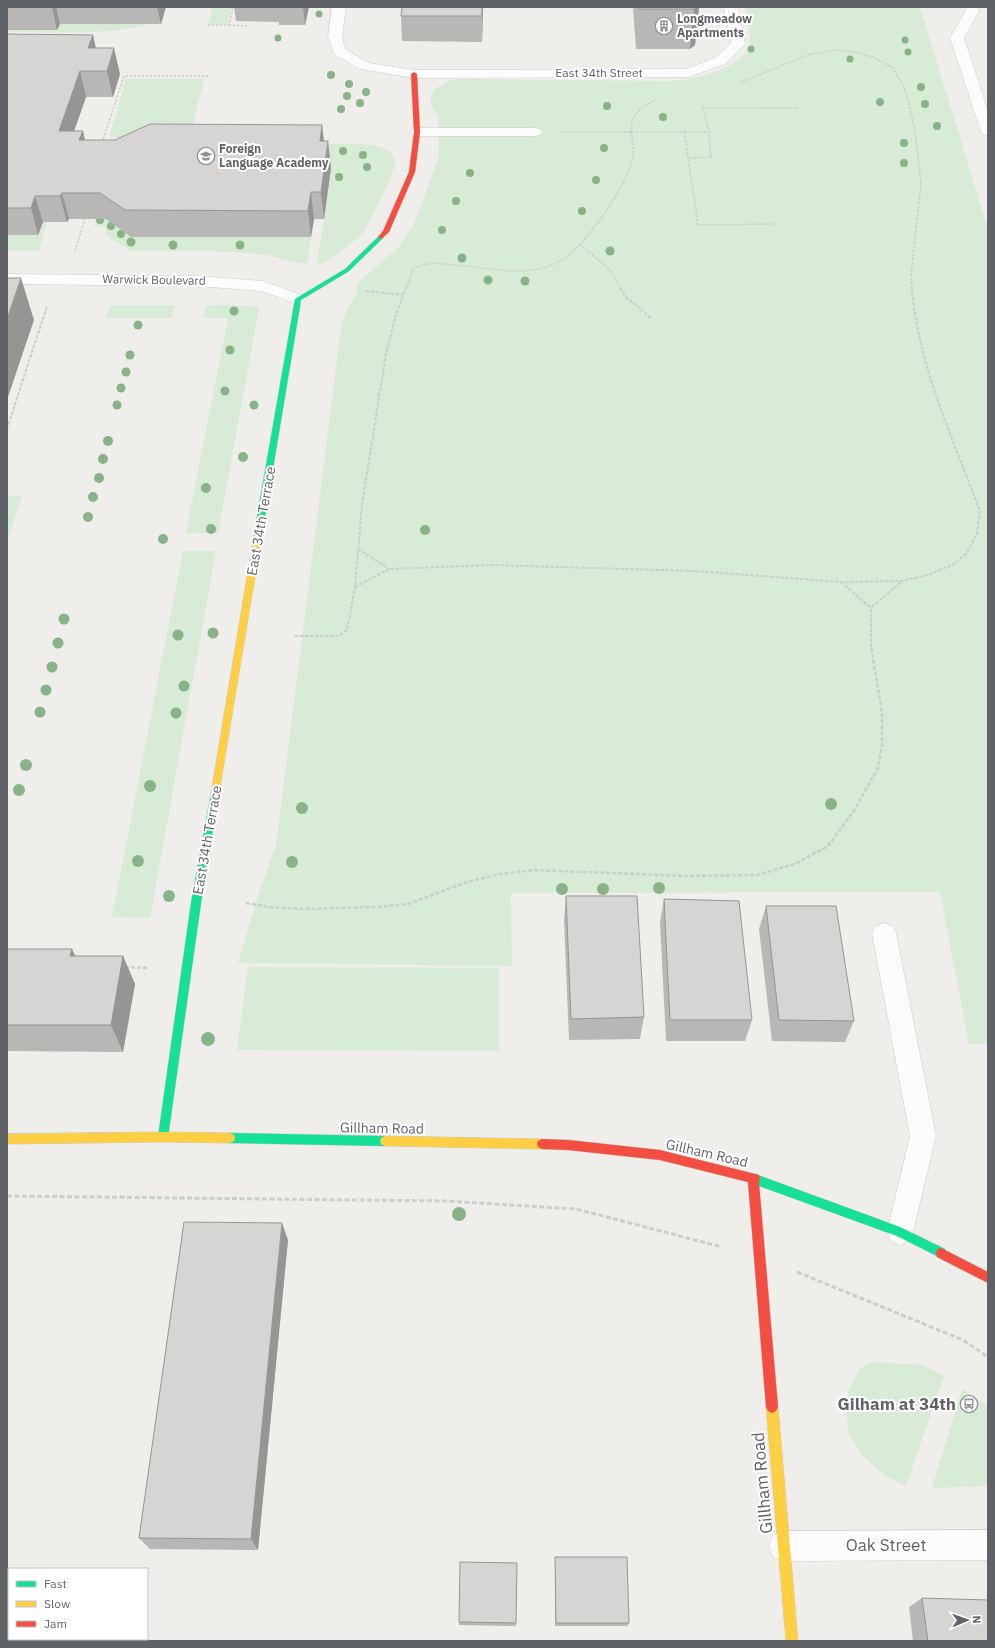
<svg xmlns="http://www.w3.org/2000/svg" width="995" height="1648" font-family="'IBM Plex Sans',sans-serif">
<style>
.green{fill:#d8ebd6}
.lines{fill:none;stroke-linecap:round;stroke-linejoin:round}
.lane-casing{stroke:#cbcccc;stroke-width:1}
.street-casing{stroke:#cbcccc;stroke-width:1}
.fast-casing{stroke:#cacacb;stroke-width:1}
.slow-casing{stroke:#cacacb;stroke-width:1}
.jam-casing{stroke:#cacacb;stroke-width:1}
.path-far3{stroke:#cacfcc;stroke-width:1.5;stroke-dasharray:2.5 1.5;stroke-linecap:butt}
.path-far2{stroke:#cacfcc;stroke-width:2;stroke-dasharray:3.5 1.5;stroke-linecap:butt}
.path-far1{stroke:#cacfcc;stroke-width:2.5;stroke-dasharray:4 2;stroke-linecap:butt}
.path{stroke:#cacfcc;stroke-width:3;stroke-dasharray:5 2.5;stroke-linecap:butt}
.lane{fill:#fdfcfc;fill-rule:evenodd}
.street{fill:#fdfcfc;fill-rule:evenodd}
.fast{fill:#16e098;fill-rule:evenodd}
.slow{fill:#ffcf43;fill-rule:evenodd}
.jam{fill:#f24e42;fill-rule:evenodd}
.tree{fill:#88b388}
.wall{fill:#b8b7b5}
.shaded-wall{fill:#969594}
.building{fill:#d6d5d3;stroke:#969594}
.labels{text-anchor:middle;stroke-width:4;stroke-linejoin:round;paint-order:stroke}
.far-poi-label{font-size:12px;font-weight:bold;fill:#5f6368;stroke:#fff;text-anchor:start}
.far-street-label{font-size:12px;fill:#5f6368;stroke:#fff}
.street-label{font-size:14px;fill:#5f6368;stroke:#fff}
.near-poi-label{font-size:17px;font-weight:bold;fill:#5f6368;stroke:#fff;text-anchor:end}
.near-street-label{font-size:17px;fill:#5f6368;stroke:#fff}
</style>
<rect width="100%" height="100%" fill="#efeeea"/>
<path class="green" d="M212 7H232L227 24H208Z
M745 7H920L988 229V1044H969L940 892 511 893 512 966 238 963 258 895 276 847 341 328C344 314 349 305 357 294L356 284 398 248 415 222 439 156 438 115C421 99 437 82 456 79L669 81C677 80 686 80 694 78 708 76 746 62 749 47 752 35 747 19 745 7Z
M60 24H147C105 36 51 32 7 32V30H57Z
M126 79H204L190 138H109Z
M310 144C328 145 375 140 388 151 392 154 395 157 395 161 395 174 370 223 362 233 355 241 329 262 320 264L317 263 324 219Z
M96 219H106L131 237H311L308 262C302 266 276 257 267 255 221 249 174 252 128 251V249L105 235 106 229 102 226H94Z
M43 222H47L39 251H7V235H38Z
M110 305H175L172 318H106Z
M206 305 252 306 259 308 218 533H186L228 318H203Z
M22 496 7 543V496Z
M183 551H216L150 918 112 917Z
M248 967 499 968V1051L237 1050Z
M874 1362 922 1365 944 1376 906 1486 882 1474 863 1456 849 1435 846 1412 849 1389 860 1368Z
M962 1389 988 1406V1486L932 1488Z"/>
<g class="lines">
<defs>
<path id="lane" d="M972 7 977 8 979 11 964 38 988 111V136L983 135 981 132 950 38 967 8Z
M417 128H535L540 129 542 132 540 135 535 136H417L412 135 410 132 412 129Z
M884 923 892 926 896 933 936 1136 913 1232 909 1241 900 1245 891 1241 887 1232 910 1136 872 933 876 926Z"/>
<path id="street" d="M332 7H346L342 36 345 49 369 63 414 70 686 69 715 58 731 43 724 7H738L745 44 725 64 688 77 414 78 360 69 334 54 328 36Z
M7 274 198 276 263 281 304 296 306 299 304 302 298 304 261 291 198 286 7 284Z
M988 1530V1560L784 1561 773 1557 769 1546 773 1535 784 1531Z"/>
<path id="fast" d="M379 236 384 237 349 271 301 300 265 517 261 520 258 519 257 517 295 299 345 269Z
M215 789 218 791 219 793 201 903 168 1137 167 1140 163 1142 159 1140 158 1137 191 903 211 793 212 791Z
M230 1133 385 1136 389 1138 390 1141 389 1144 385 1146 230 1143 226 1141 225 1138 226 1135Z
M755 1174 900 1227 945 1249 946 1253 945 1257 941 1258 897 1236 751 1183 750 1179 751 1175Z"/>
<path id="slow" d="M261 514 265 517 219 793 218 795H212L211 793 257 517Z
M163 1132 230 1133 234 1135 235 1138 234 1141 230 1143 163 1142 7 1144V1134Z
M385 1136 542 1139 546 1141 547 1144 546 1147 542 1149 385 1146 381 1144 380 1141 381 1138Z
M772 1401 776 1403 778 1407 798 1641H786L766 1407 768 1403Z"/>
<path id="jam" d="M414 72 417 74 420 132 415 172 389 232 381 239 378 237 383 231 409 172 414 132 411 74Z
M542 1139 568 1140 660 1150 759 1175 760 1179 759 1183 778 1407 776 1411 772 1413 768 1411 766 1407 748 1182 660 1160 568 1150 542 1149 538 1147 537 1144 538 1141Z
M941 1248 988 1272V1283L937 1257 936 1253 937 1249Z"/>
</defs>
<use href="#lane" class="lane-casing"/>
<use href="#street" class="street-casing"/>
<use href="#fast" class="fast-casing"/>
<use href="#slow" class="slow-casing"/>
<use href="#jam" class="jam-casing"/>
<path class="path-far3" d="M208 25H229L233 7
M229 25 247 26
M741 82 808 55 835 50 854 52 873 57 893 68 905 89 914 125 921 184 911 276 912 289
M560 132H709L703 108H798
M684 132 697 216V225L773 224
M102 143 124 76H209
M689 158 712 157 710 152 709 132
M580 244 611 271 621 289
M75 251 85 219
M406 289 413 269C427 262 439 263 454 265 491 268 537 281 569 255 590 237 628 185 633 157 635 145 629 132 632 121 635 112 645 105 654 101"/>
<path class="path-far2" d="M620 288 625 296 652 319
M366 291 403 295
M7 429 47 306
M358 549 388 568
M841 582 871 608
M355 587 389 569 492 565 694 571 841 582 901 581 928 575 954 564 967 553 977 533 980 511C953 439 918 365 912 288
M295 636H338L347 630 355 587 362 504 386 354 396 314 406 288
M871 647V608L901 582"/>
<path class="path-far1" d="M246 903 269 907 304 909 377 907 408 904 467 882 500 874 534 870 686 876 757 875 795 864 828 846 855 809 878 768 882 745V713L871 646
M125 967 148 968"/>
<path class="path" d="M7 1196 446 1201 576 1209 722 1247
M797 1272 963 1340 988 1357"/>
<use href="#lane" class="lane"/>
<use href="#street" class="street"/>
<use href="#fast" class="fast"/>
<use href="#slow" class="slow"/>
<use href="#jam" class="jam"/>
</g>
<g class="tree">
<circle cx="319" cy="14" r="3.5"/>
<circle cx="278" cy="38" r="3.5"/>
<circle cx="905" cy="40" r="3.5"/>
<circle cx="751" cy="49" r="3.5"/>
<circle cx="908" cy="52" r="3.5"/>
<circle cx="850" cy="59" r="3.5"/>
<circle cx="331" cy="75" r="4"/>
<circle cx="349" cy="84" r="4"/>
<circle cx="921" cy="87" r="4"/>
<circle cx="366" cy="92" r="4"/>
<circle cx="347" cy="96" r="4"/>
<circle cx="880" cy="102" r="4"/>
<circle cx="360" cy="103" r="4"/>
<circle cx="925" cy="104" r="4"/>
<circle cx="607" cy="106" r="4"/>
<circle cx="341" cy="109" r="4"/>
<circle cx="663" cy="117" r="4"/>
<circle cx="937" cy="126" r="4"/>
<circle cx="904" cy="143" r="4"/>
<circle cx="604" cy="148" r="4"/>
<circle cx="343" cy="151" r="4"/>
<circle cx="363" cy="155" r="4"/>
<circle cx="904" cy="163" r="4"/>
<circle cx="367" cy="167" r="4"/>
<circle cx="470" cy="173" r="4"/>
<circle cx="339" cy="177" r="4"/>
<circle cx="596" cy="180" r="4"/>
<circle cx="456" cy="201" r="4"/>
<circle cx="582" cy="211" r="4"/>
<circle cx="100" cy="220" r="4"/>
<circle cx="111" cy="226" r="4"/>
<circle cx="442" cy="230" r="4"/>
<circle cx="121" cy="234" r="4"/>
<circle cx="131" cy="242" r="4.5"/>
<circle cx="173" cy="245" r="4.5"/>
<circle cx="240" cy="245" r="4.5"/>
<circle cx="610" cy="251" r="4.5"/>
<circle cx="462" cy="258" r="4.5"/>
<circle cx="488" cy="280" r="4.5"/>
<circle cx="525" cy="281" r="4.5"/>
<circle cx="234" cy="311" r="4.5"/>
<circle cx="138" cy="325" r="4.5"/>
<circle cx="230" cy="350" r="4.5"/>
<circle cx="130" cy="355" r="4.5"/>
<circle cx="126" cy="372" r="4.5"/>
<circle cx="121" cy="388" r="4.5"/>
<circle cx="225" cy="391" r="4.5"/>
<circle cx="117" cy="405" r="4.5"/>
<circle cx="254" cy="405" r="4.5"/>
<circle cx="108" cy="441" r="5"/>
<circle cx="243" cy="457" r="5"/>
<circle cx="103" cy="459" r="5"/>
<circle cx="99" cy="478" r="5"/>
<circle cx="206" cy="488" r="5"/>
<circle cx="93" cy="497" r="5"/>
<circle cx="88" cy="517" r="5"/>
<circle cx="211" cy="529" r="5"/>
<circle cx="425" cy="530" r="5"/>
<circle cx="163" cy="539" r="5"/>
<circle cx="64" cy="619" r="5.5"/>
<circle cx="213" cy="633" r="5.5"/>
<circle cx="178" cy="635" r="5.5"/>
<circle cx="58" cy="643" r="5.5"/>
<circle cx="52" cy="667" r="5.5"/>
<circle cx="184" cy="686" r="5.5"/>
<circle cx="46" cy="690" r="5.5"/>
<circle cx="40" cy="712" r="5.5"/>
<circle cx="176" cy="713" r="5.5"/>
<circle cx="26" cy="765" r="6"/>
<circle cx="150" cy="786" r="6"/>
<circle cx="19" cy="790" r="6"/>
<circle cx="831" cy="804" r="6"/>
<circle cx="302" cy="808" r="6"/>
<circle cx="138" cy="861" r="6"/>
<circle cx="292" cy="862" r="6"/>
<circle cx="659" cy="888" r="6"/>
<circle cx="562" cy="889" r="6"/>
<circle cx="603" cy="889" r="6"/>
<circle cx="169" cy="896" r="6"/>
<circle cx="208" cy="1039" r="7"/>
<circle cx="459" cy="1214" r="7"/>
</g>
<path class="wall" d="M7 7H166L161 24H60L57 30H7Z
M234 7H309L305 25H279V22L236 21Z
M483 7 482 42 402 41 401 16Z
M633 7H699L695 45 690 49H636Z
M7 34 93 35 96 48 120 74 113 97H86L74 131 85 140H115L322 125 324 141 331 168 324 219H314L311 237H131L106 219H69L67 222H43L38 235H7Z
M566 896 644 1017 640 1039 569 1040 564 919Z
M664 899 752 1020 745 1041H666L660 922Z
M766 906 854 1021 845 1042 772 1041 759 929Z
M7 949H72L75 956H123L135 984 123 1052 7 1051Z
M288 1240 258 1550 150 1549 139 1538Z
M555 1557 629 1623 627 1626H555Z
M517 1563 516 1626 459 1625V1622Z
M922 1598 988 1641H913L909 1607Z"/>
<path class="shaded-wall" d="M52 7H56L60 24 57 30Z
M157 7H166L161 24Z
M303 7H309L305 25Z
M482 7H483L482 42Z
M697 7H699L695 45 690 49 694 9Z
M93 35 98 60 88 48Z
M114 48 120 74 113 97 107 71Z
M80 71 86 97 65 157 59 131Z
M322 125 325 151 320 141Z
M83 131 89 157 79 140Z
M328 141 331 168 324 219 321 192Z
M311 192 314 219 311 237 308 211Z
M62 193 69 219 67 222 60 196Z
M35 196 43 222 38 235 31 208Z
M21 278 34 320 7 400V319Z
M72 949 85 977 70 956Z
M123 956 135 984 123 1052 111 1025Z
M282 1223 288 1240 258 1550 251 1539Z"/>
<path class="building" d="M402 7H482V16H401Z
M639 7H697L694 9H639Z
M7 34 93 35 88 48H114L107 71H80L59 131H83L79 140H115L150 124 322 125 320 141H328L321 192H311L308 211 125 210 100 193H62L60 196H35L31 208H7Z
M7 278H21L7 319Z
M566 896H637L644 1017 571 1019Z
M664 899 739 901 752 1020H670Z
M766 906H836L854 1021 779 1020Z
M7 949H72L70 956H123L111 1025H7Z
M184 1222 282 1223 251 1539 139 1538Z
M555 1557H627L629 1623H556Z
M460 1562 517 1563 516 1623 459 1622Z
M922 1598 988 1600V1641H928Z"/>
<defs>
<symbol id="building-ring" viewBox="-11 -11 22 22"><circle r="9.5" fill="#fff" stroke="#919496" stroke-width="1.5"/><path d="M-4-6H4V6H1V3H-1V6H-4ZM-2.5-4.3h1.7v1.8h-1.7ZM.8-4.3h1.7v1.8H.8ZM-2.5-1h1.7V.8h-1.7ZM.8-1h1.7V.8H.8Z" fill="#919496"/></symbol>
<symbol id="school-ring" viewBox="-11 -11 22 22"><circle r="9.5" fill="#fff" stroke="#919496" stroke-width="1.5"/><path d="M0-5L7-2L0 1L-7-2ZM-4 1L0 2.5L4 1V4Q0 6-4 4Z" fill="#919496"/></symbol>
<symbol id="bus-ring" viewBox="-11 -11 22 22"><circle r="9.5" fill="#fff" stroke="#919496" stroke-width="1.5"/><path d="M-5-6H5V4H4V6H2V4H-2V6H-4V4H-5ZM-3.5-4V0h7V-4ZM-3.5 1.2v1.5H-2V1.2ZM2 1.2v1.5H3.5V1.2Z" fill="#919496"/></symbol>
</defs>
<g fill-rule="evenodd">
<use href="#building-ring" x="654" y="16" width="20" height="20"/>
<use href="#school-ring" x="196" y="146" width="20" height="20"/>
<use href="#bus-ring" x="959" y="1394" width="20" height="20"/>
</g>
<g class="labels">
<g class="far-poi-label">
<text x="677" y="23">Longmeadow<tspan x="677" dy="14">Apartments</tspan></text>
<text x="219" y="153">Foreign<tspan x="219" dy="14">Language Academy</tspan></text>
</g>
<g class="far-street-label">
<text x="599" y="77">East 34th Street</text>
<text transform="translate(154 280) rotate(1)" y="4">Warwick Boulevard</text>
</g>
<g class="street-label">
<text transform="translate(261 521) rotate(-80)" y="5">East 34th Terrace</text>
<text transform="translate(207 840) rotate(-80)" y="5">East 34th Terrace</text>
<text transform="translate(382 1128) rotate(1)" y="5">Gillham Road</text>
<text transform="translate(707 1153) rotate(13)" y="5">Gillham Road</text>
</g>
<g class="near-poi-label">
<text x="956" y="1410">Gilham at 34th</text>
</g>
<g class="near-street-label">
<text transform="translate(762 1483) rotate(-95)" y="6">Gillham Road</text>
<text x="886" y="1551">Oak Street</text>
</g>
</g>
<rect width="995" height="1648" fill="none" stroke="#5f6368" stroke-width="16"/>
<rect x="8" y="1568" width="140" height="72" fill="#ffffff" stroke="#bfc1c3"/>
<rect x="16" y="1581" width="20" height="6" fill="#16e098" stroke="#bfc1c3"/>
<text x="44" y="1588" font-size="12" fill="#5f6368">Fast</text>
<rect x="16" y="1601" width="20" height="6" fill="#ffcf43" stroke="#bfc1c3"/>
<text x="44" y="1608" font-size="12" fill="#5f6368">Slow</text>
<rect x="16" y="1621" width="20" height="6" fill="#f24e42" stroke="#bfc1c3"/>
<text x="44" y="1628" font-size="12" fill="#5f6368">Jam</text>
<g transform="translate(967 1620) rotate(88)" stroke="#ffffff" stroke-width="3" paint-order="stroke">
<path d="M0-3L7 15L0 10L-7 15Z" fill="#5f6368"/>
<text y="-6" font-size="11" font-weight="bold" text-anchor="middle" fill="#5f6368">N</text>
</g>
</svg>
